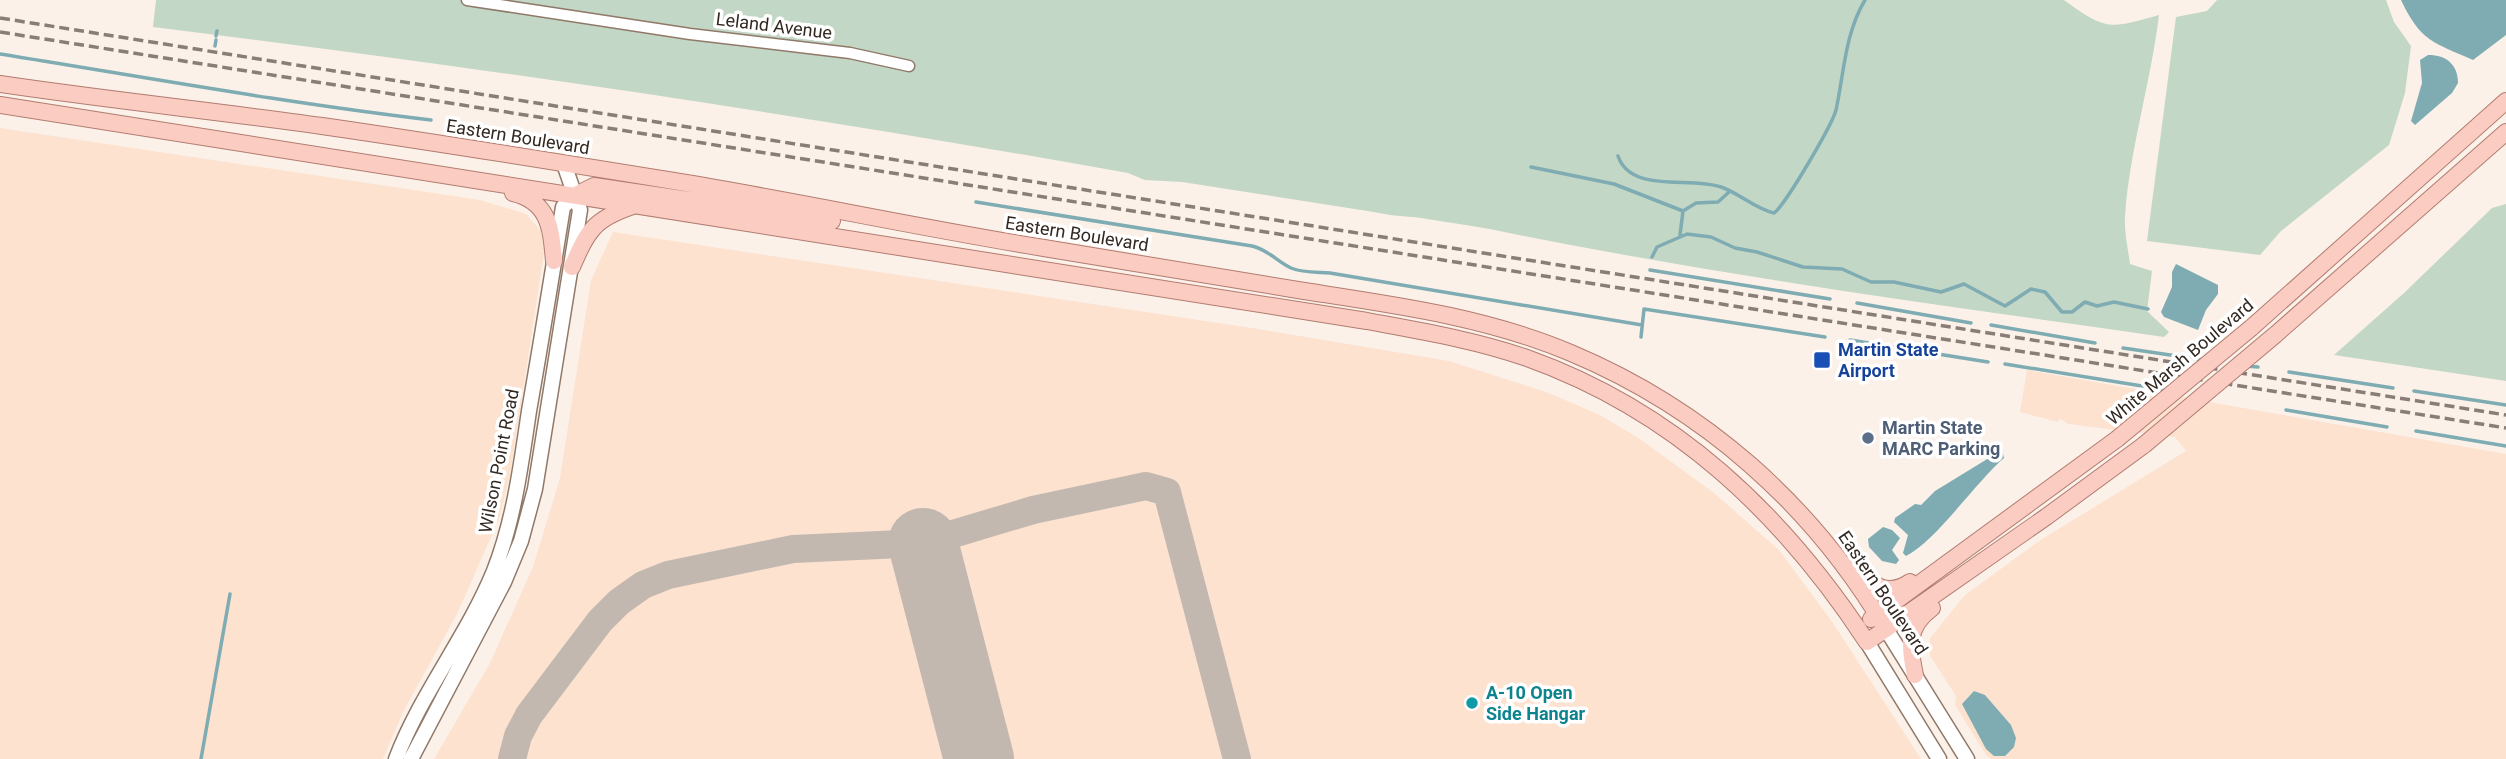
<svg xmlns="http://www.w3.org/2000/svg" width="2506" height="759" font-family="Roboto,sans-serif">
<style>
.built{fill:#fce2cf}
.green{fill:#c3d7c6}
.water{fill:#7eacb2}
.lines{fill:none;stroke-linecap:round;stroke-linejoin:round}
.stream{stroke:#7eacb2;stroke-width:3.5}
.taxiway{stroke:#c2b8b0;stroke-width:28}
.runway{stroke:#c2b8b0;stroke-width:70}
.street-casing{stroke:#907968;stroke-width:13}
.secondary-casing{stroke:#907968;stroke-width:17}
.primary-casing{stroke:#b27c70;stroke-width:18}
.street{stroke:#fff;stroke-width:10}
.secondary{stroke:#fff;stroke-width:14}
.primary{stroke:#faccc2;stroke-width:16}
.rail{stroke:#887e77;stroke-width:3.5;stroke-dasharray:10 5;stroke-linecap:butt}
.primary-bridge-casing{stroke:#b27c70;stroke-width:18;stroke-linecap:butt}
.primary-bridge{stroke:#faccc2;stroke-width:16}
.transit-dot{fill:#1a4fb4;stroke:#fff;stroke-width:2.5}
.service-dot{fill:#5c6f8a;stroke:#fff;stroke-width:2.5}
.culture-dot{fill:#0f9aa8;stroke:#fff;stroke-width:2.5}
.labels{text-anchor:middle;stroke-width:7;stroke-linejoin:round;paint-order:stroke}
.street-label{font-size:18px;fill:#322821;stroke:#fff}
.transit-label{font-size:18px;font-weight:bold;fill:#164399;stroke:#fff;text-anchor:start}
.service-label{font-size:18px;font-weight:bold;fill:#4e5e75;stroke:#fff;text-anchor:start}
.culture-label{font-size:18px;font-weight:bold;fill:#0d838f;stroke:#fff;text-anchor:start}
</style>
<rect width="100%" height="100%" fill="#fbf1e9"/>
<path class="built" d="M0 128 480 200 526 214 541 231 544 253 510 475 499 519 457 614 403 712 383 759H0Z
M613 232 1252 328 1449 361 1546 392 1598 414 1640 439 1714 493 1779 550 1833 623 1921 759H434L490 663 533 567 560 478 591 280Z
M2027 370 2506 454V759H1991L1986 755 1955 705 1956 696 1930 656V638L1965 595 2042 539 2186 451 2175 437 2068 424 2060 419 2058 422 2020 412Z"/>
<path class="green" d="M156 0H2064C2107 31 2109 29 2159 15 2151 82 2130 148 2125 216 2124 231 2128 249 2130 264L2152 271 2147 311 2169 332 2164 337C1947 306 1729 277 1514 234 1483 227 1452 223 1421 218 1404 216 1391 216 1374 212L1182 182 1145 180 1128 173C804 115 479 67 153 27Z
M2217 0H2386L2394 22 2411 46 2405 93 2389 145 2281 231 2260 255 2147 241 2176 17 2207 11Z
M2506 204V381L2334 355 2404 293 2492 208Z"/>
<path class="water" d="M2401 0H2506V35L2473 60C2433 42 2421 42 2401 0Z
M2428 55C2447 55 2458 65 2458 83L2452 93 2415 125 2411 121 2422 83 2420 60Z
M2176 264 2218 285V294L2206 310 2198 330 2164 317 2161 312 2172 287V272Z
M2002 450 2004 458C1974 484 1936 541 1906 556L1903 553 1908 535 1894 522 1895 518 1915 504 1921 505 1935 491Z
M1883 527 1892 530 1900 538 1892 550 1899 560 1896 564 1882 561 1869 547 1868 539Z
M1974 691 1985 695 2011 725 2016 738 2014 747 2005 756H1994L1986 749 1962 704Z"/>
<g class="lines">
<path class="stream" d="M216 36 217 31
M215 46 216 40
M0 54C144 77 286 103 431 120
M1618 156C1631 194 1690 176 1721 187 1739 193 1755 209 1774 213 1786 204 1832 125 1836 110 1844 73 1845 33 1865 0
M1531 167 1614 184 1683 211
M976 202 1252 246C1269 250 1276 261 1291 268 1303 273 1317 272 1330 273L1642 325
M1683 211 1696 203 1718 202 1729 192
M1680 235 1683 211
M1652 257 1657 247 1687 234 1711 237 1735 248 1757 252 1803 267 1842 269 1871 282H1894L1941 292 1964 284 2005 306 2031 289 2045 292 2062 312H2072L2085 302 2097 306 2114 302 2148 309
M1650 270 1830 299
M1857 303 1971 323
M1991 325 2095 343
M1641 337 1644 309 1825 337
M1850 340 1988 362
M2123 348 2204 360
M2005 364 2167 390
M2246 366 2258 367
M2289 372 2393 388
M2414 391 2506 405
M2286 410 2387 427
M2416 431 2506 446
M201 759 230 594"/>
<path class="taxiway" d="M512 759 518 736 529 715 600 621 619 602 643 585 668 575 793 549 923 543 1033 510 1146 486 1167 492 1237 759"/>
<path class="runway" d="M923 543 979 759"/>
<defs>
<path id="street" d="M467 0 690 34 850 53 909 66"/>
<path id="secondary" d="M1886 629 1967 759
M1867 642 1939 759
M396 759C421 693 467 637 494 571 514 520 521 465 529 411 541 343 552 275 563 207L575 195
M411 759 504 582 521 541 535 489 580 210 564 164"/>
<path id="primary" d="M0 84C107 100 215 111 322 126 440 143 557 162 674 181 797 201 920 228 1044 248 1130 263 1217 277 1304 291 1395 305 1486 317 1571 353 1704 409 1812 504 1886 629
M0 105 1367 321C1421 331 1475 340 1527 358 1675 411 1782 513 1867 642L2046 517 2144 445
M513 193C550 202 551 229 554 261
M576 195 594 186 832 221
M572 267C588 230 594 219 633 206
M2251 328 2506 101
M2275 335 2506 132
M1856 566C1871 586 1888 597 1910 582
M1871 619 2117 439
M1915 675C1909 647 1906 627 1932 608"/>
</defs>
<use href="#street" class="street-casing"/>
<use href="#secondary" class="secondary-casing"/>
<use href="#primary" class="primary-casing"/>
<use href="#street" class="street"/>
<use href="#secondary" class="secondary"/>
<use href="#primary" class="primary"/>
<path class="rail" d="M0 18 2506 415
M0 32 2506 428"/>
<defs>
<path id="primary-bridge" d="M2117 439 2251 328
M2144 445 2275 335"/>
</defs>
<use href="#primary-bridge" class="primary-bridge-casing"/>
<use href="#primary-bridge" class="primary-bridge"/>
</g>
<rect class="transit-dot" x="1813" y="351" width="18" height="18" rx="3.5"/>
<circle class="service-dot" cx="1868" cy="438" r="7"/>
<circle class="culture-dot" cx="1472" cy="703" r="7"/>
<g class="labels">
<g class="street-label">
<text transform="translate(774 26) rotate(7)" y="6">Leland Avenue</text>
<text transform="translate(518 137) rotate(9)" y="6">Eastern Boulevard</text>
<text transform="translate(1077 234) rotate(9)" y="6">Eastern Boulevard</text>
<text transform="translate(2180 362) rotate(-40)" y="6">White Marsh Boulevard</text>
<text transform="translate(499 461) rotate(-79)" y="6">Wilson Point Road</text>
<text transform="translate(1883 593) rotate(56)" y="6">Eastern Boulevard</text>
</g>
<g class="transit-label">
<text x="1838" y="356">Martin State<tspan x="1838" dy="21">Airport</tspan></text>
</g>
<g class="service-label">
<text x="1882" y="434">Martin State<tspan x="1882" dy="21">MARC Parking</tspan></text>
</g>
<g class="culture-label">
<text x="1486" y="699">A-10 Open<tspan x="1486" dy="21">Side Hangar</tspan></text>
</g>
</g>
</svg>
